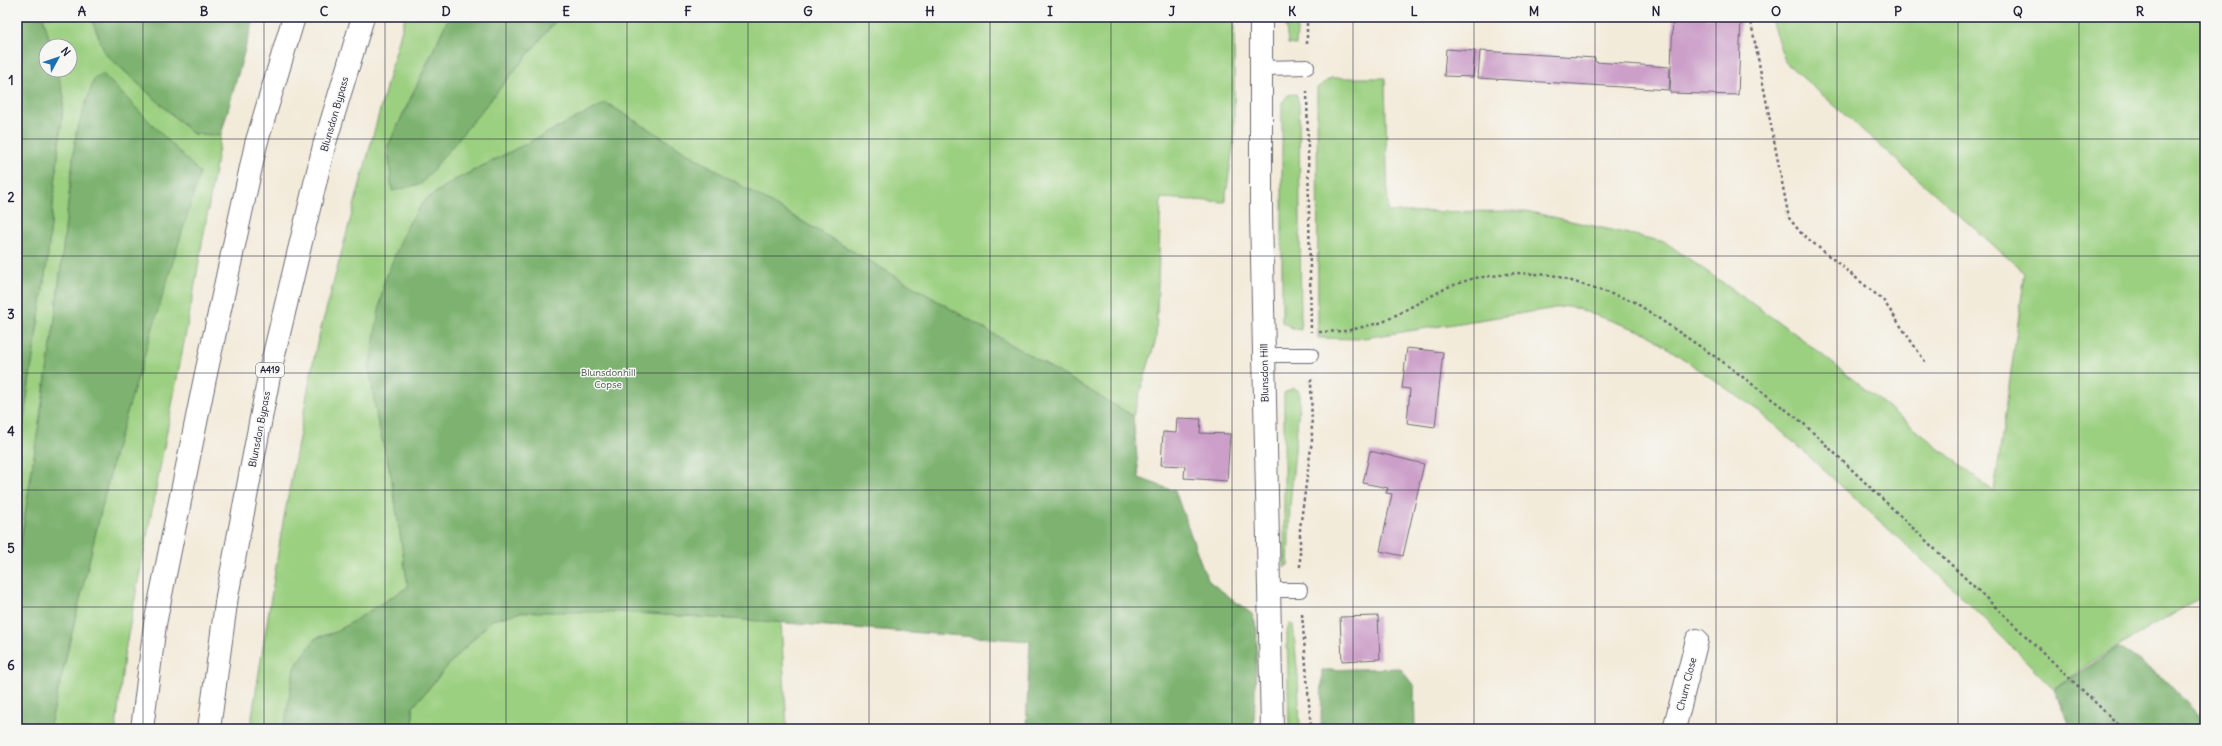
<svg xmlns="http://www.w3.org/2000/svg" width="2222" height="746" font-family="Delius,sans-serif">
<style>
.green{fill:#9cd081;stroke:#5f795e}
.forest{fill:#7db26f;stroke:#506a55}
.building{fill:#cc9fc9}
.lines{fill:none;stroke-linecap:round;stroke-linejoin:round}
.service-casing{stroke:#6b6873;stroke-width:16}
.minor-casing{stroke:#6b6873;stroke-width:24}
.tertiary-casing{stroke:#6b6873;stroke-width:24}
.trunk-casing{stroke:#6b6873;stroke-width:24}
.path{stroke:#6b6873;stroke-width:2.5;stroke-dasharray:3 3;stroke-linecap:butt}
.service{stroke:#fff;stroke-width:14}
.minor{stroke:#fff;stroke-width:22}
.tertiary{stroke:#fff;stroke-width:22}
.trunk{stroke:#fff;stroke-width:22}
.grid{fill:none;stroke:#22223b;stroke-width:1;stroke-opacity:0.55}
.labels{text-anchor:middle;stroke-width:3;stroke-linejoin:round;paint-order:stroke}
.shield{fill:#f6f6f2;stroke:#626272;stroke-width:1}
.shield-label{font-size:9px;font-weight:bold;fill:#22223b}
.street-label{font-size:10px;fill:#22223b;stroke:#f6f6f2}
.park-label{font-size:10px;fill:#475650;stroke:#f6f6f2}
.neatline{fill:none;stroke:#22223b;stroke-width:1.5}
.grid-label{font-size:13px;text-anchor:middle;font-weight:bold;fill:#22223b}
</style>
<rect width="100%" height="100%" fill="#f6f6f2"/>
<filter id="ink" filterUnits="userSpaceOnUse"><feTurbulence type="fractalNoise" baseFrequency=".025" numOctaves="2"/><feDisplacementMap in="SourceGraphic" scale="8" xChannelSelector="R" yChannelSelector="G"/><feConvolveMatrix kernelMatrix="1 2 1 2 8 2 1 2 1" color-interpolation-filters="sRGB"/></filter>
<filter id="wash" filterUnits="userSpaceOnUse"><feTurbulence type="fractalNoise" baseFrequency=".012" numOctaves="4" result="noise"/><feDisplacementMap in="SourceGraphic" scale="16" xChannelSelector="R" yChannelSelector="G"/><feGaussianBlur stdDeviation="0.9" result="paint"/><feColorMatrix in="noise" values="0 0 0 0 0 0 0 0 0 0 0 0 0 0 0 0 0 1.4 0 .05"/><feComposite in="paint" operator="in"/></filter>
<g filter="url(#wash)">
<rect width="100%" height="100%" fill="#f3ebda"/>
<path class="green" d="M43 17H91L105 53 193 134 221 135 194 290 124 656 116 729H49L115 452 76 133 55 319 17 567V465L47 262 64 97 57 70H70V46H51Z
M405 17H449L388 146 392 190 532 48 559 17H1234V140L1225 202 1161 198 1156 339 1133 416 730 179 606 103 453 181 424 201 406 228 377 419 391 475 408 587 336 632 316 638 294 668 284 729H250L282 528 316 347Z
M1285 17H1298L1296 45 1288 44Z
M1770 17H2205V595L2091 662 2054 689 1952 587 1759 411 1646 333 1569 306 1357 339 1318 338 1317 88 1331 78H1385L1388 212 1526 211 1665 242 1801 338 1994 492 2025 273 1785 62Z
M1296 94 1299 104 1301 330 1294 329 1282 322V103L1288 95Z
M1293 388 1298 390 1300 395 1290 506 1288 565 1284 567V393Z
M522 611 618 612 781 622 787 729H413V707L451 662 492 620Z
M1289 623 1293 625 1298 677 1300 729H1289L1287 633Z"/>
<path class="forest" d="M17 17H43L51 46H46V70H57L64 97 47 262 17 465Z
M91 17H254L221 135 193 134 105 53Z
M449 17H559L421 184 392 191 388 146Z
M103 74 200 173 115 452 49 729H17V567L55 319 76 133 94 79Z
M606 103 730 179 1133 416 1139 478 1175 491 1204 571 1210 582 1252 614 1257 629 1254 729H1026L1030 641 732 619 618 612H522L492 620 451 662 413 707V729H284L294 668 316 638 336 632 408 587 391 475 377 419 369 368 384 282 406 228 424 201 453 181Z
M2118 647 2164 679 2205 722V729H2071L2054 689Z
M1400 668 1414 686 1415 729H1321L1322 670Z"/>
<g id="blocks">
<path class="building" d="M1673 17 1741 18 1738 95 1670 93Z
M1446 49 1475 51 1473 77 1444 76Z
M1480 51 1595 58V62L1670 67 1669 90 1478 78Z
M1407 348 1443 352 1435 427 1407 423 1410 389 1402 388Z
M1177 418 1201 419 1200 433 1230 434 1227 481 1184 478 1185 466 1161 465 1163 432 1176 433Z
M1370 451 1424 464 1403 556 1380 551 1392 494 1386 493 1388 488 1363 483Z
M1378 616 1380 659 1342 661 1340 617Z"/>
</g>
</g>
<g filter="url(#ink)">
<use href="#blocks" fill-opacity="0" stroke="#6b6873" stroke-width="1"/>
<g class="lines">
<defs>
<path id="service" d="M1261 68 1307 67
M1264 355H1311
M1268 590H1300"/>
<path id="minor" d="M1674 729 1697 640"/>
<path id="tertiary" d="M1261 17V212L1272 729"/>
<path id="trunk" d="M142 729 155 624 205 378 256 144 294 17
M209 729 227 596 270 371 324 146 363 17"/>
</defs>
<use href="#service" class="service-casing"/>
<use href="#minor" class="minor-casing"/>
<use href="#tertiary" class="tertiary-casing"/>
<use href="#trunk" class="trunk-casing"/>
<path class="path" d="M1750 17 1789 218 1801 233 1883 300 1926 363
M1307 44V17
M1307 91 1311 332
M1319 332 1346 331 1383 322 1448 287 1474 278 1517 273 1553 275 1633 301 1723 362 1802 422 2123 729
M1300 567V528L1312 440 1311 379
M1302 614 1311 729"/>
<use href="#service" class="service"/>
<use href="#minor" class="minor"/>
<use href="#tertiary" class="tertiary"/>
<use href="#trunk" class="trunk"/>
</g>
</g>
<path class="grid" d="M143 17V729M264 17V729M385 17V729M506 17V729M627 17V729M748 17V729M869 17V729M990 17V729M1111 17V729M1232 17V729M1353 17V729M1474 17V729M1595 17V729M1716 17V729M1837 17V729M1958 17V729M2079 17V729M17 139H2205M17 256H2205M17 373H2205M17 490H2205M17 607H2205"/>
<g class="labels">
<rect class="shield" x="256" y="363" width="28" height="14" rx="3"/>
<g class="shield-label">
<text x="270" y="373">A419</text>
</g>
<g class="street-label">
<text transform="translate(334 114) rotate(-74)" y="4">Blunsdon Bypass</text>
<text transform="translate(1264 373) rotate(-91)" y="4">Blunsdon Hill</text>
<text transform="translate(259 429) rotate(-79)" y="4">Blunsdon Bypass</text>
<text transform="translate(1686 684) rotate(-76)" y="4">Churn Close</text>
</g>
<g class="park-label">
<text x="608" y="376">Blunsdonhill<tspan x="608" dy="12">Copse</tspan></text>
</g>
</g>
<rect width="2222" height="746" fill="none" stroke="#f6f6f2" stroke-width="44"/>
<g transform="translate(58 58) rotate(50)"><circle r="19" fill="#f6f6f2" stroke="#a1a1a9"/>
<path d="M0-3L7 15L0 10L-7 15Z" fill="#1f6fb2"/>
<text y="-6" font-size="11" font-weight="bold" text-anchor="middle" fill="#22223b">N</text>
</g>
<rect x="22" y="22" width="2178" height="702" class="neatline"/>
<g class="grid-label">
<text x="82" y="16">A</text>
<text x="204" y="16">B</text>
<text x="324" y="16">C</text>
<text x="446" y="16">D</text>
<text x="566" y="16">E</text>
<text x="688" y="16">F</text>
<text x="808" y="16">G</text>
<text x="930" y="16">H</text>
<text x="1050" y="16">I</text>
<text x="1172" y="16">J</text>
<text x="1292" y="16">K</text>
<text x="1414" y="16">L</text>
<text x="1534" y="16">M</text>
<text x="1656" y="16">N</text>
<text x="1776" y="16">O</text>
<text x="1898" y="16">P</text>
<text x="2018" y="16">Q</text>
<text x="2140" y="16">R</text>
<text x="11" y="85">1</text>
<text x="11" y="202">2</text>
<text x="11" y="319">3</text>
<text x="11" y="436">4</text>
<text x="11" y="553">5</text>
<text x="11" y="670">6</text>
</g>
</svg>
